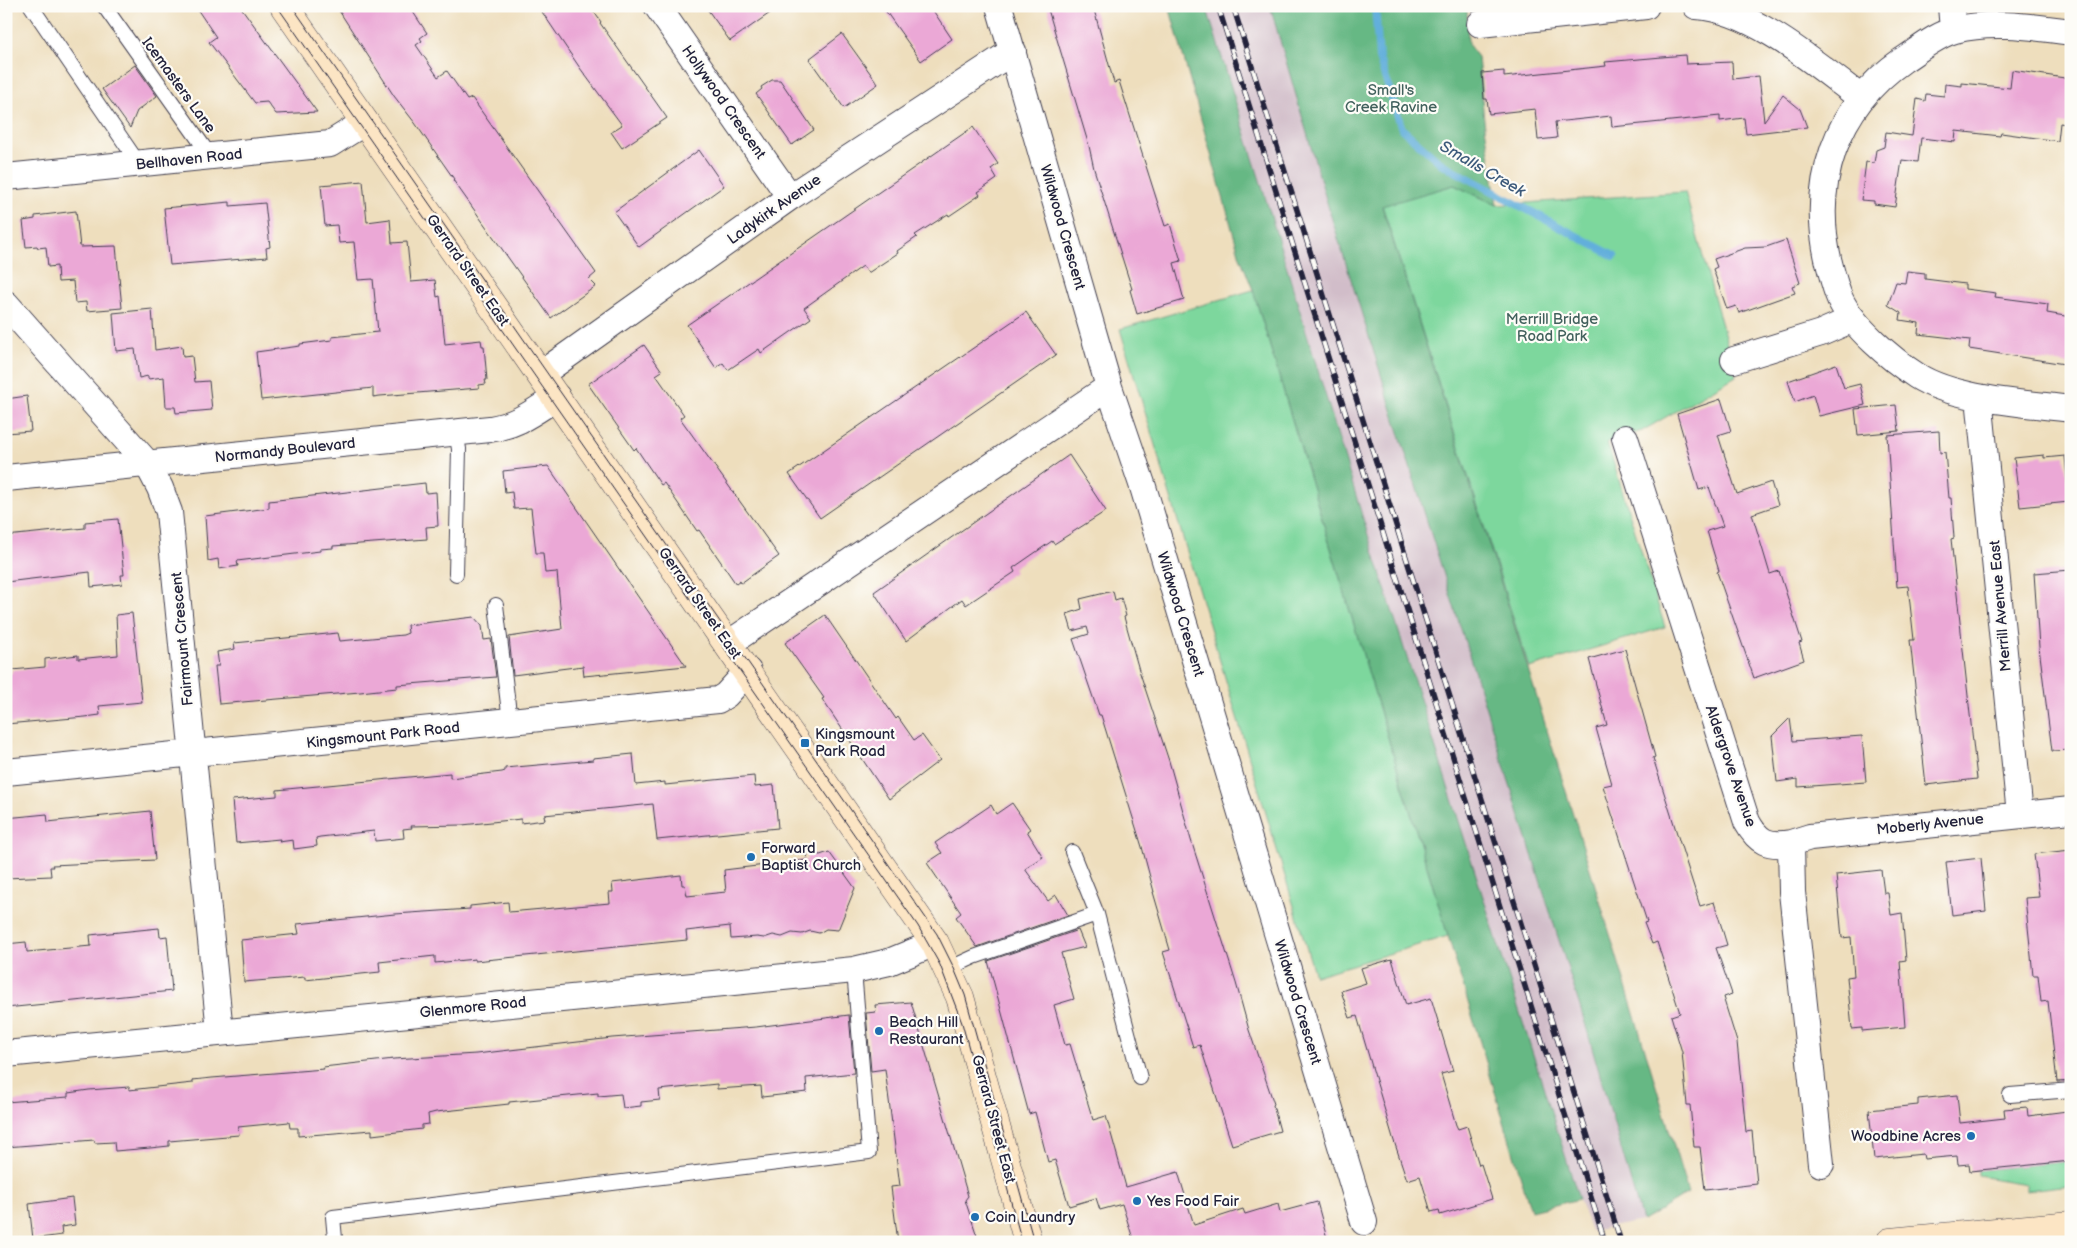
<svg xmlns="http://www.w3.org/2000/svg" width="2077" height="1248" font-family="'Balsamiq Sans',sans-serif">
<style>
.industrial{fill:#d1bdc9}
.green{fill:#7dd79d;stroke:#507c6c}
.forest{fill:#66b884;stroke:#446d60}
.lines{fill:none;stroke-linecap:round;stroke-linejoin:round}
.stream{stroke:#62afdb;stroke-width:8}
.building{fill:#eba8d6}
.lane-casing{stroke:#413e4e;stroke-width:16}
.street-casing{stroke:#413e4e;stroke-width:28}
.secondary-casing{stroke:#413e4e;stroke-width:29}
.lane{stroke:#fff;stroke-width:14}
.street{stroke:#fff;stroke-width:26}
.secondary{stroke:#fce5c4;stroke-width:28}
.tram{stroke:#22223b;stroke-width:1}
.rail-casing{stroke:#22223b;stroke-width:5.5}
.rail{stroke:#fdfcf7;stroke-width:4;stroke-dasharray:11;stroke-linecap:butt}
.poi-dot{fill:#1f6fb2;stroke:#fdfcf7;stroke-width:2}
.labels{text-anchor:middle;stroke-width:4.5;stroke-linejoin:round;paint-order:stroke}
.street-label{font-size:15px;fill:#22223b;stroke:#fdfcf7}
.park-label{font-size:15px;fill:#42615d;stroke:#fdfcf7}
.poi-label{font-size:15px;fill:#22223b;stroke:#fdfcf7;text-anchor:start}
.water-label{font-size:16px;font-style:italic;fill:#3c5a7b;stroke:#fdfcf7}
</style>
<rect width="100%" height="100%" fill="#fdfcf7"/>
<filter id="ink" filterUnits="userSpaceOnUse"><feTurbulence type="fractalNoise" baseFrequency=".02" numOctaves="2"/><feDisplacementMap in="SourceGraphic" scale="10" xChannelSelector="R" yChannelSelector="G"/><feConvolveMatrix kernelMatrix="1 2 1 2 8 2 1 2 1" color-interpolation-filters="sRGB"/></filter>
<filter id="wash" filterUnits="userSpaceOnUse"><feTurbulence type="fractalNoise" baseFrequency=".0096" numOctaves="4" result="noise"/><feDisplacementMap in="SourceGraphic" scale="20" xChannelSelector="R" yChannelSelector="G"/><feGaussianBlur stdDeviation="1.12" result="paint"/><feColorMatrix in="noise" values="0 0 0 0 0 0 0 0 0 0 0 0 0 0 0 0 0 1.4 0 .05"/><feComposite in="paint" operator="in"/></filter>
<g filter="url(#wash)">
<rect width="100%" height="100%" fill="#eedebd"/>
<path class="industrial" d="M1206 6H1270L1331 216 1585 1023 1642 1221 1591 1231 1579 1199 1368 535 1275 229Z"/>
<path class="green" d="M1454 185 1497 205 1685 192 1736 376 1642 431 1607 442 1665 627 1529 668 1382 205Z
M1253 290 1448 936 1315 976 1120 329Z
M2071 1161V1185L2026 1190V1184L1978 1176V1170Z"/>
<path class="forest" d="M1169 6H1206L1275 229 1368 535 1579 1199 1531 1211 1253 290 1240 257Z
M1270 6H1467L1468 44 1478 57 1484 120 1497 205 1454 185 1382 206C1486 534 1590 863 1688 1193L1642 1221 1585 1023 1331 216Z"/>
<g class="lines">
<path class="stream" d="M1375 6 1379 58 1402 129 1442 164 1614 256"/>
</g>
<g id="blocks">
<path class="building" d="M195 6H240L317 112 276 114 267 102 255 103 209 42 216 37Z
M336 6H409L427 33 420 38 422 41 416 45 438 77 447 71 467 100 472 98 596 273 589 279 596 286 551 318 453 180 454 179 415 123 394 96Z
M538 6H590L601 22 600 23 667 118 622 148 611 132 622 125 580 68Z
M705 6H780L730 41Z
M882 6H930L952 39 921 61Z
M1047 6H1093L1114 83 1119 81 1165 226 1170 224 1181 261 1174 263 1184 300 1137 314 1130 290 1132 289 1094 169 1089 146Z
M842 34 878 84 844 108 809 59Z
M1685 55 1686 64 1732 62 1733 79 1759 76 1764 121 1783 95 1800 109 1807 127 1746 134 1744 118 1720 121V116L1612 127 1611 116 1555 122 1557 138 1538 140 1535 109 1489 114 1487 99H1484L1482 73 1504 71V77L1606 66 1605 62Z
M135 65 157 96 137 111 130 128 102 89Z
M2012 70 2071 79V125L2060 123 2058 141 2001 133 2000 136 1956 131 1955 142 1921 138 1918 162 1902 160 1895 207 1874 204V201L1861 200 1866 162 1874 163 1876 150 1884 147 1886 132 1912 136 1917 99 1925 101 1926 94 1944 96 1945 84 1962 86V83L2010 88Z
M772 80H780L814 130 792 145 756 94 762 89 761 87Z
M973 127 998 164 991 169 997 179 978 192 980 195 949 216 948 214 915 235 917 237 897 251 898 253 868 273 863 266 804 308 811 318 761 353 759 349 728 370 723 363 716 368 687 325Z
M699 150 724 186 639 247 614 212Z
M363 181 367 222 390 219 392 243 407 242 411 282 435 280 437 297 440 296 445 344 481 340 482 346H484L487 380H485L486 384 479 385V388L380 396 373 397V388L261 400 256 352 300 346V344L332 340V337L378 332 373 279 358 280 354 242 339 243 337 225 325 226 321 185Z
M230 202V206L265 203 270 247 266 248 267 257 170 265 164 208Z
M76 211 80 247 116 246 122 308 87 311 86 302 75 303 73 281 58 282 57 266 48 267 46 247 38 248 37 246 26 247 23 221 35 219V216Z
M1786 240 1800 283 1792 286 1795 293 1739 313 1736 306 1727 309 1713 269 1717 267 1714 259 1745 248 1766 247Z
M1907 271 1925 273V279L1965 284V289L1996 293 1995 297 2048 304 2047 313 2071 317V365L1969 349 1970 340 1918 334 1919 323 1900 320 1901 313 1888 305 1896 282 1905 283Z
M152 309 155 350 182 346 183 357 192 356 195 382 209 381 212 410 176 413 175 407H166L164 377 148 379V376L139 378 135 349 116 351 113 313Z
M1026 312 1056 355 820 518 789 474Z
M644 345 662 371 656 375 684 415 680 418 779 556 741 583 740 581 736 584 699 530 697 531 664 483 661 485 636 448 634 450 588 384Z
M1836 364 1844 388 1860 384 1865 405 1819 416 1813 395 1795 402 1788 381Z
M27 396 31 431 6 433V399Z
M1721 399 1731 431 1718 435 1737 494 1771 482 1778 505 1752 514 1770 574 1779 571 1802 642 1799 643 1804 660 1754 678 1717 572 1719 571 1707 531 1723 526 1709 487 1699 490 1677 414Z
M1896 405 1899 431 1858 435 1855 409Z
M1939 431 1940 453 1945 452 1949 498H1951L1954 538 1951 539 1977 779 1926 785 1910 640H1914L1908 586 1897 587 1887 435Z
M1069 455 1106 511 1054 544 1052 541 1013 568 1015 572 966 605 962 599 906 641 874 592Z
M2044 455V458L2065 456 2069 502 2020 507 2014 458Z
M548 466 641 601 686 666 584 676 583 666 513 675 509 637 562 629 557 572 545 573 543 553H536L531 508 514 509 512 492 505 493 503 471Z
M425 483 426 493 436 492 438 526 426 527 427 539 333 546V548L320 549V551L237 561 238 566 219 569 218 559 208 561 205 516 269 508V501Z
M118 519 124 575H121L122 584 91 587 90 572 6 582V536L85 528V522Z
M2071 570V750L2052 751 2039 647 2034 573Z
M1113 591 1115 600 1121 598 1126 616 1124 617 1139 670 1169 761 1191 840 1236 983 1249 1030 1274 1104 1273 1105 1280 1131 1232 1145 1200 1045 1193 1047 1163 952 1170 950 1153 892H1154L1142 847 1101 715H1099L1073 639 1089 634 1087 627 1072 631 1067 614 1082 609 1080 599Z
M132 613 142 702 99 706 100 715 85 717 6 724V673H12V670L45 667V659L78 655V659L118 655 116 615Z
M825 615 896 719 898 717 914 740 922 735 940 760 889 799 822 699 824 698 785 643Z
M474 617 482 626 484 640 491 639 496 677 397 685V688L360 692 219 704 215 666H219L217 652 235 649 234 643 338 633 340 641 403 635 408 633 407 625Z
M1625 649 1655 757 1653 758 1700 906 1714 902 1727 945 1716 948 1732 994 1723 997 1737 1042 1746 1132 1752 1131 1757 1184 1705 1190 1700 1147H1694L1690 1105H1687L1682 1052 1671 1016 1680 1013 1657 942 1652 944 1644 923 1647 922 1603 786 1612 784 1596 728 1607 725 1589 659Z
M1790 718 1793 741 1862 736 1866 782 1798 787V779L1777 782 1772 736Z
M633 754 636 785 665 782V785L754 776 755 787 774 785 778 828 657 840 653 804 544 815 545 820 521 823V819L462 825 411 826 412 828 403 829 404 838 375 841 374 831 320 837 316 838 317 846 294 849 293 840 279 842 280 839 236 843 232 800 277 796V790L450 773V778L502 772 505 771V768L593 760V758Z
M1012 803 1030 829 1027 831 1043 857 1025 869 1048 901 1056 895 1068 915 977 947 956 917 961 913 927 863 942 853 935 843 991 805 996 814Z
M150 811 155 860 52 865 53 867H50L51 876 6 878V818L47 814 48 822Z
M2071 850V1081L2057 1082 2048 1001 2041 1002 2038 975H2033L2025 898 2039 897 2034 854Z
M806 852 820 855 829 852 855 888 838 930 826 929 819 933 810 931 802 934 792 933 782 937 773 935 764 938 757 937 731 939 730 926 686 931 687 940 475 961V959L435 963V956L379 962 380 972 305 980V977L244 982 241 940 299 934 297 924 395 914 470 909V906L508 902 509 912 610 903 609 892H613L612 883 681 875 682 885H685L687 896 726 892 724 870 807 860Z
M1981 858 1986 911 1952 915 1946 862Z
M1881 870 1884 893H1888L1891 915 1902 913 1906 960 1900 961 1905 1027 1862 1031V1028L1852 1029 1847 977 1854 976 1851 937 1842 938 1836 875Z
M159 928 160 937 167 936 172 991 6 1008V944L26 942 27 952 91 946 90 935Z
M1078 930 1085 947 1061 953 1074 999 1054 1005 1065 1045 1070 1044 1093 1120 1106 1116 1126 1187 1178 1172 1194 1225 1243 1209 1245 1214 1278 1204 1280 1212 1317 1202 1328 1242H1134L1122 1204 1100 1210 1096 1198 1069 1206 1055 1160 1048 1162 1035 1112 1029 1114 988 961Z
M1392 959 1406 1005 1431 998 1453 1071 1441 1074 1456 1125 1458 1129 1467 1126 1479 1165 1481 1164 1492 1199 1440 1215 1439 1210 1431 1212 1420 1176 1407 1180 1393 1138 1357 1016 1350 1018 1341 991 1366 983 1361 968Z
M911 1002 968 1196 965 1200 979 1242H898L891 1187 900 1186 885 1069 871 1071 866 1013 876 1012 875 1005Z
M849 1015 854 1073 806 1078 807 1092 762 1097 761 1086 717 1089V1084L659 1090 660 1100 641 1102V1106L623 1108 621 1094 598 1096V1093L509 1102V1104L436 1112 428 1114 429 1124 422 1125V1129L372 1135V1130L298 1136V1128H290L289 1122 238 1127 239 1135 169 1141V1146L150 1148 115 1151 114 1142 95 1143 94 1140 6 1147V1102L68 1097V1093L89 1090 129 1087V1090L193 1083V1080L212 1078 324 1069 323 1067 394 1059 476 1054 612 1038 756 1027Z
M1957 1095 1960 1123 2005 1118 2004 1109 2027 1107 2028 1116 2067 1111 2069 1129 2071 1128V1161L1970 1171 1969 1164 1958 1165 1957 1156 1924 1159 1923 1154 1874 1159 1869 1110 1918 1105V1099Z
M72 1198 75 1225 61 1227 62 1235 33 1239 29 1204Z"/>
</g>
</g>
<g filter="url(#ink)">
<use href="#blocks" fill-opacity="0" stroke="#413e4e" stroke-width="1"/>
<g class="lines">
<defs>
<path id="lane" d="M31 6 139 164
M104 6 211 157
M456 574 459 449 456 432
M496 605 510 721
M1072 852 1097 914 1140 1078
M948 969 974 957 1097 914
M2010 1095 2071 1090
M335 1239 333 1217 869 1152 854 970"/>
<path id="street" d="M657 6 790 197
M999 6 1109 387 1143 487 1364 1222
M1696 6C1753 9 1817 65 1861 98
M1951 6 1953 30
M1480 24 1646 6
M2071 32C2033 27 1992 20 1955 30 1936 35 1919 50 1903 60 1835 107 1810 184 1829 263 1832 274 1835 288 1840 299 1853 327 1891 359 1917 376 1955 400 2026 403 2071 409
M6 177 330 144 365 122
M6 304 147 463 160 488 169 512 220 1032
M1734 360 1821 333 1853 319
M541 374 790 197 1013 51
M1979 397 2020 815
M1625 438 1747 822C1758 842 1768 847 1791 843L1792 892 1821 1164
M6 478 490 429C518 425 533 412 557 397
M728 644 1109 387
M6 772 718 700 726 695 748 671
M1791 843 1810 837 2071 810
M6 1054 854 970 889 962 935 943"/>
<path id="secondary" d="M284 6 935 943 960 997 1028 1242
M1890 1242 2071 1225"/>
</defs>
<use href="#lane" class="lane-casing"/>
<use href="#street" class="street-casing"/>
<use href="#secondary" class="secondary-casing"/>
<use href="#lane" class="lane"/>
<use href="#street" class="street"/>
<use href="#secondary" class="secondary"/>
<path class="tram" d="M277 6 918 926 940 965 962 1023 1022 1242
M292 6 937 934 953 966 965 995 1034 1242"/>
<defs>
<path id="rail" d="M1218 6 1605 1242
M1233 6 1621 1242"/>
</defs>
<use href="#rail" class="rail-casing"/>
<use href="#rail" class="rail"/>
</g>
</g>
<g class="poi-dot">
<rect x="800" y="738" width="10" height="10" rx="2.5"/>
<circle cx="751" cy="857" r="5"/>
<circle cx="879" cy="1031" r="5"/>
<circle cx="1971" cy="1136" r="5"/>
<circle cx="1137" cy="1201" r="5"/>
<circle cx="975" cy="1217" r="5"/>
</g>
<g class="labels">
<g class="street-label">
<text transform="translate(179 85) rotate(54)" y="5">Icemasters Lane</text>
<text transform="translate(724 102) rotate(55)" y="5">Hollywood Crescent</text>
<text transform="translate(189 159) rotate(-6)" y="5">Bellhaven Road</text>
<text transform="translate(774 209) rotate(-35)" y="5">Ladykirk Avenue</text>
<text transform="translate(1063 227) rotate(74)" y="5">Wildwood Crescent</text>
<text transform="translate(468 270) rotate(55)" y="5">Gerrard Street East</text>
<text transform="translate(285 450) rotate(-6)" y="5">Normandy Boulevard</text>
<text transform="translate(700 603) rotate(55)" y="5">Gerrard Street East</text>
<text transform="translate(2000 606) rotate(-95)" y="5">Merrill Avenue East</text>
<text transform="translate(1181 614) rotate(73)" y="5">Wildwood Crescent</text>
<text transform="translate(182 639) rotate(-95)" y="5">Fairmount Crescent</text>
<text transform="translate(383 735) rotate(-6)" y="5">Kingsmount Park Road</text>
<text transform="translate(1731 766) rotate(71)" y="5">Aldergrove Avenue</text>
<text transform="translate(1930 824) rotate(-6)" y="5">Moberly Avenue</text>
<text transform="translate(1298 1002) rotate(73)" y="5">Wildwood Crescent</text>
<text transform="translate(473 1007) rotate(-6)" y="5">Glenmore Road</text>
<text transform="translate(994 1119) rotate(75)" y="5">Gerrard Street East</text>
</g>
<g class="park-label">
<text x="1391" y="95">Small's<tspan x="1391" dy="17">Creek Ravine</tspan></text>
<text x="1552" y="324">Merrill Bridge<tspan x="1552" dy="17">Road Park</tspan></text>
</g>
<g class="poi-label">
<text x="815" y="739">Kingsmount<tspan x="815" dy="17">Park Road</tspan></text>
<text x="761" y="853">Forward<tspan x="761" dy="17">Baptist Church</tspan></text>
<text x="889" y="1027">Beach Hill<tspan x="889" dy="17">Restaurant</tspan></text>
<text x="1961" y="1141" text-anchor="end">Woodbine Acres</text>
<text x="1147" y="1206">Yes Food Fair</text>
<text x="985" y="1222">Coin Laundry</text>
</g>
<g class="water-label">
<text transform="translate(1483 168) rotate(30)" y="6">Smalls Creek</text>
</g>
</g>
<rect width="2077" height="1248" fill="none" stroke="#fdfcf7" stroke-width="25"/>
</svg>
